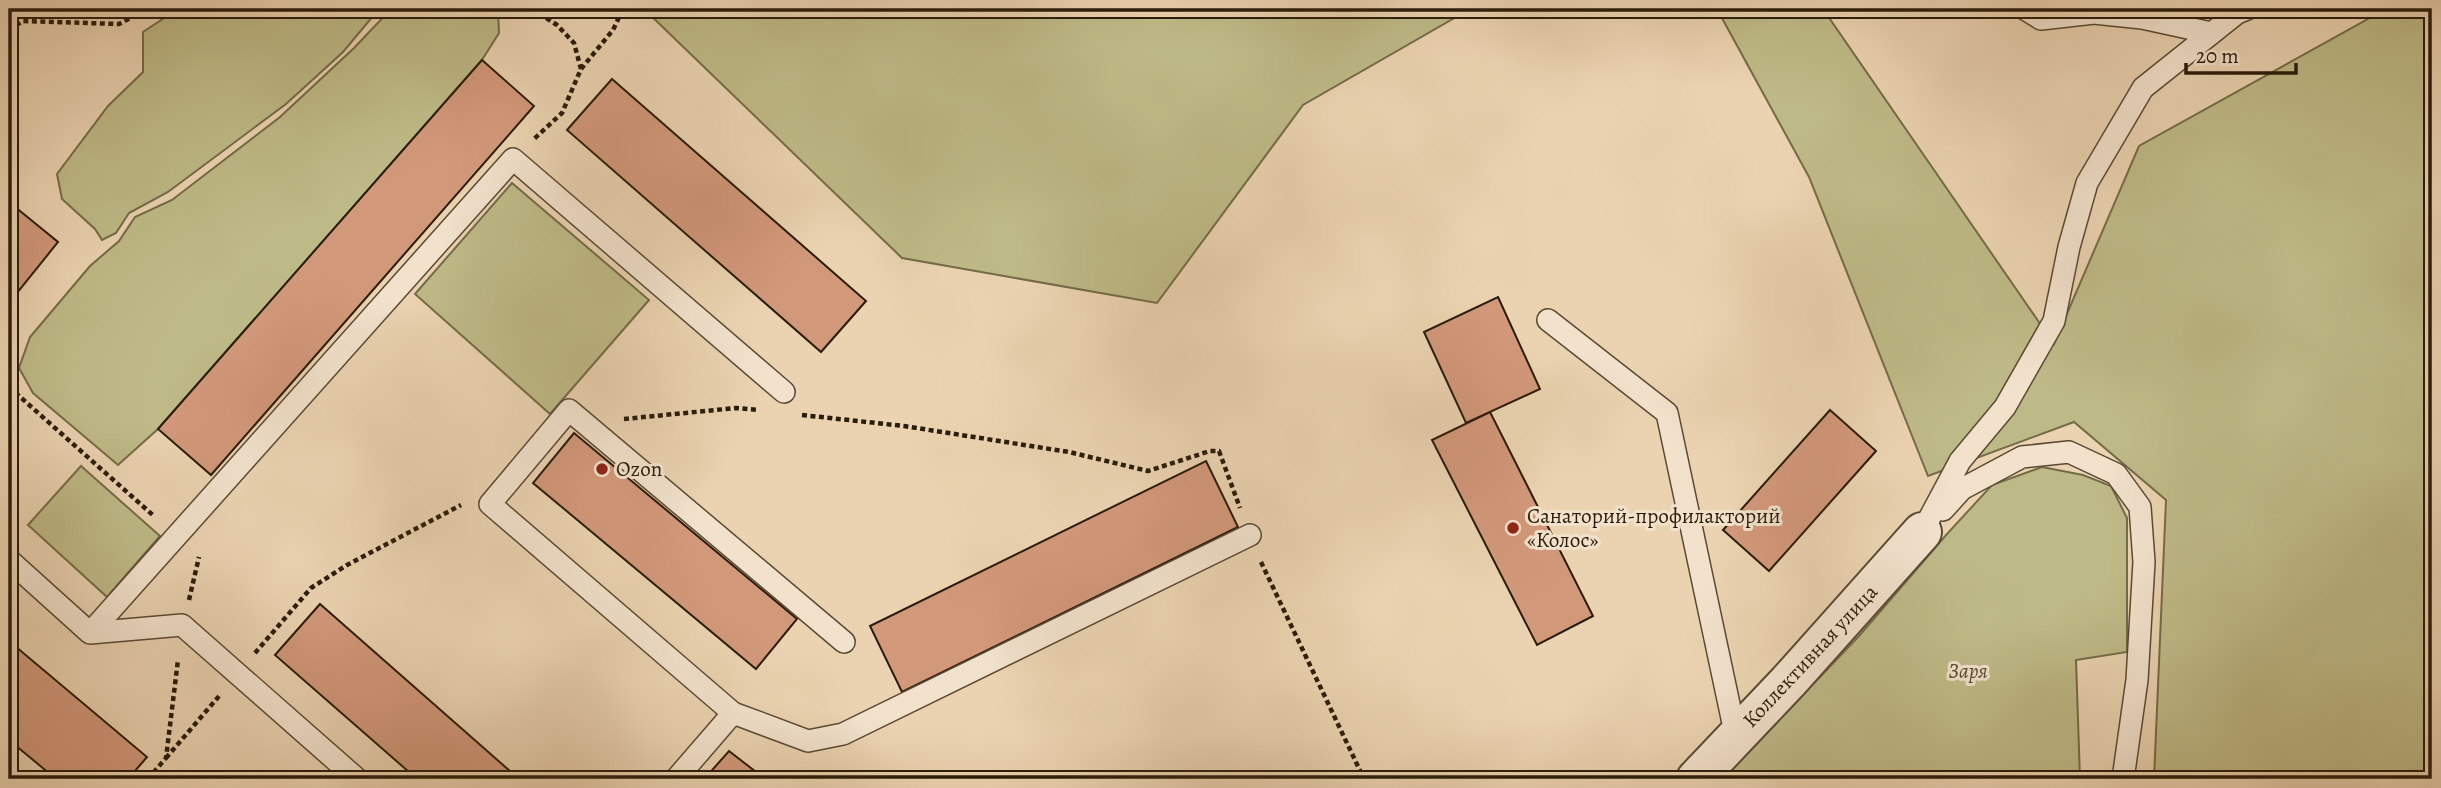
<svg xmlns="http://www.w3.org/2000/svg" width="2441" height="788" font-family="Alegreya,serif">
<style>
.green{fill:#beba87;stroke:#746b48;stroke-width:2}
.building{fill:#d2987a;stroke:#2a1c0a;stroke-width:2}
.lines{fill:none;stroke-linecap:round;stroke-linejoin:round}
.service-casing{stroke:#5a4a34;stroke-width:24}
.minor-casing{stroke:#5a4a34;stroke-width:42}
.path{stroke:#2a1c0a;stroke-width:4.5;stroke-dasharray:5 3.5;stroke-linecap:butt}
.service{stroke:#f2e2cc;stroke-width:21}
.minor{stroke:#f2e2cc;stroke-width:38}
.poi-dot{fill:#8f2418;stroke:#f2e2cc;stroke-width:2.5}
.labels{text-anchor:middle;stroke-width:6;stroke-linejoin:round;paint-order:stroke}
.poi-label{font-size:21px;fill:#2a1c0a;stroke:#f2e2cc;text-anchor:start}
.street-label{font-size:21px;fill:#2a1c0a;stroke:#f2e2cc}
.park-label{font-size:21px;font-style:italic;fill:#564b30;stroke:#f2e2cc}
</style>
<rect width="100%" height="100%" fill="#ebd3b1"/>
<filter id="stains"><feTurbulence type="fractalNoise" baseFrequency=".00286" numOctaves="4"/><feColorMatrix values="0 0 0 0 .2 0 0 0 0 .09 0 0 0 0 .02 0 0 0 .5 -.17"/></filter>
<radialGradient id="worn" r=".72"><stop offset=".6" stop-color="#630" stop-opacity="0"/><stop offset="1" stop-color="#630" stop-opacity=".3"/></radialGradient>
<path class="green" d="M178 9H379L343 52 286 104 168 192 129 213 116 233 102 240 95 229 62 199 57 174 108 106 143 72V32Z
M391 9H498L499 33 482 60 158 429 118 465 33 393 19 368 30 337 90 266 119 241 135 217 172 200 280 117 354 48Z
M644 9H1470L1303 105 1157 303 902 258Z
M1717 9H1823L2054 344 2139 146 2386 9H2432V779H2154L2166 500 2074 422 1928 476 1809 177Z
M512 183 649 300 550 414 415 294Z
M81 466 160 536 107 597 28 525Z
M2042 467 2083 475 2111 486 2127 518V652L2076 660 2080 779H1723L1859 636 1947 534 1992 485Z"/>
<path class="building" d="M482 60 534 106 211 475 158 429Z
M612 79 866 301 821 352 567 130Z
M9 202 58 242 9 303Z
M1498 297 1540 389 1466 423 1424 332Z
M1830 410 1876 451 1769 571 1723 530Z
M1490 412 1593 616 1537 645 1432 440Z
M574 433 797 619 756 669 533 483Z
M1206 461 1238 527 902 692 870 626Z
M320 604 519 779H417L275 655Z
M9 641 147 757 128 779H56L9 740Z
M729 751 756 772 750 779H709L706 777Z"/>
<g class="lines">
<defs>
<path id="service" d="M2025 9 2041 19 2094 13 2142 18 2211 33
M1548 320 1667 413 1736 737
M1943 510 1962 489 2022 457 2069 452 2116 474 2140 507 2144 562 2137 680 2123 779
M1922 532 1960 461 2005 407 2054 321 2069 247 2087 183 2143 88 2237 13 2247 9
M9 560 90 633 182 625 357 779
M90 633 513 159 784 392
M733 713 490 504 569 410 844 642
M676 779 733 713 808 741 843 734 1250 535"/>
<path id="minor" d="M1696 779 1788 682 1922 532"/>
</defs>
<use href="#service" class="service-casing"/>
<use href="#minor" class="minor-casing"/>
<path class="path" d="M532 9 557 25 574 43 581 69 562 113 534 139
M9 30 23 21 119 24 148 9
M581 69 613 30 623 9
M9 387 155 517
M802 415 904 426 1069 452 1148 471 1210 451H1219L1240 508
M624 419 736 408 759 410
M1261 562 1364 779
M189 600 199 557
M255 653 311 588 347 565 461 505
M166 758 220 695
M148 779 166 758 178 660"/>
<use href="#service" class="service"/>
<use href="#minor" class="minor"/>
</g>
<g class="poi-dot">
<circle cx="602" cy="469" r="7"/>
<circle cx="1513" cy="528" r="7"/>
</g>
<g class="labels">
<g class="poi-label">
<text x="616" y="476">Ozon</text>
<text x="1527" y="523">Санаторий-профилакторий<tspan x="1527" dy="24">«Колос»</tspan></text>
</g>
<g class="street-label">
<text transform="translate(1810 656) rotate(-47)" y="7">Коллективная улица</text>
</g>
<g class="park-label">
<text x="1968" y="678">Заря</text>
</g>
</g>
<rect width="2441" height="788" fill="none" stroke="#ebd3b1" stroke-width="35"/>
<rect x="10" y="10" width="2420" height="767" fill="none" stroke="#2a1c0a" stroke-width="3.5"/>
<rect x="18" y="18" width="2406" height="753" fill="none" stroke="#2a1c0a" stroke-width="2"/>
<path d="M2186 63v10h110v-10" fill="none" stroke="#2a1c0a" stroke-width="3.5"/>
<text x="2196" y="63" font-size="21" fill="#2a1c0a" stroke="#f2e2cc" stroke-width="5" paint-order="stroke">20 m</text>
<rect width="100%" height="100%" filter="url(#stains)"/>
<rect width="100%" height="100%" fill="url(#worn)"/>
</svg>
